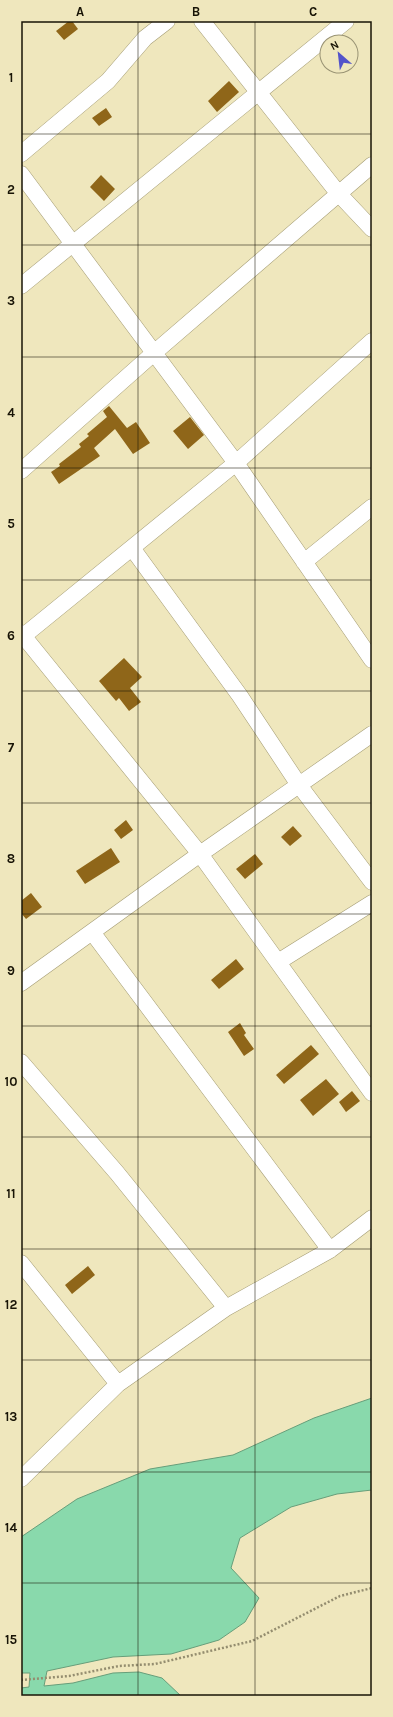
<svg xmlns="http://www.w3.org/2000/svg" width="393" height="1717" font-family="Karla,sans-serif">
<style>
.water{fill:#89d9ac;stroke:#679e7a}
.building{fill:#8f6619}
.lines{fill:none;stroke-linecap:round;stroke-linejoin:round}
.street-casing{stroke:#a49c74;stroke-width:17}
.path{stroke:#948d6f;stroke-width:2.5;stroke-dasharray:2 2;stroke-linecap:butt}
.street{stroke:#fff;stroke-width:16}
.grid{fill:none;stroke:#181406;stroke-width:1;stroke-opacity:0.55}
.neatline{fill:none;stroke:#181406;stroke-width:1.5}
.grid-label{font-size:13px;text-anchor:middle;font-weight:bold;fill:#181406}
</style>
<rect width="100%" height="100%" fill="#efe7bd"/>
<path class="water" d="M372 1398V1490L337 1494 291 1507 240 1538 231 1568 259 1598 245 1622 219 1640 171 1654 113 1657 47 1671 44 1686 73 1683 113 1673 139 1672 162 1678 181 1696H21V1688L29 1687 30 1673H21V1537L77 1499 150 1469 233 1455 314 1418Z"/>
<path class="building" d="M69 21H72L78 29 64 40 56 31Z
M229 81 239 92 217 112 208 101Z
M106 108 112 117 99 126 92 118Z
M101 175 115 189 104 201 90 187Z
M109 406 127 428 136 422 150 443 133 454 115 429 94 448 100 456 59 484 51 472 60 466 59 464 81 447 79 444 89 436 87 434 107 417 103 411Z
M190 417 204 435 188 449 173 431Z
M124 658 142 677 130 688 141 702 129 711 119 698 116 701 99 681Z
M126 820 133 830 121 839 114 830Z
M293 826 302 836 290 846 281 837Z
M111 848 120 862 85 884 76 871Z
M255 854 263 864 245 879 236 869Z
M31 893 42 907 26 919 21 913V901Z
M236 959 244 969 219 989 211 980Z
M240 1023 246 1033 244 1035 254 1049 244 1056 228 1032Z
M311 1045 319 1054 284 1084 276 1075Z
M326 1079 339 1094 313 1116 300 1100Z
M352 1091 360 1101 346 1112 339 1102Z
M88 1266 95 1275 72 1294 65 1285Z"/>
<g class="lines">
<defs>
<path id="street" d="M202 21 338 193 372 229
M21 154 108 81 145 38 167 21
M21 174 236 463 372 660
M21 286 346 21
M21 471 155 352 372 165
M132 548 240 696 299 785 372 882
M304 562 372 507
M21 633 200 854 372 1093
M21 638 236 463 372 341
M92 932 330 1250
M278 962 372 903
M21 983 200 854 372 734
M21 1062 117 1173 226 1308
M21 1263 118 1384
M21 1479 118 1384 226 1308 330 1250 372 1218"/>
</defs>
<use href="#street" class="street-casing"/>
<path class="path" d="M21 1680 69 1676 119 1666 155 1664 252 1641 340 1596 372 1588"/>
<use href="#street" class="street"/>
</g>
<path class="grid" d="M138 21V1696M255 21V1696M21 134H372M21 245H372M21 357H372M21 468H372M21 580H372M21 691H372M21 803H372M21 914H372M21 1026H372M21 1137H372M21 1249H372M21 1360H372M21 1472H372M21 1583H372"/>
<rect width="393" height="1717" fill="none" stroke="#efe7bd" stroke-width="44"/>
<g transform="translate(339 54) rotate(332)"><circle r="19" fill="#efe7bd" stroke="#999374"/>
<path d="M0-3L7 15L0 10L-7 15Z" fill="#5353ca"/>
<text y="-6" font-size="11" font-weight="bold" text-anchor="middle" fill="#181406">N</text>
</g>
<rect x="22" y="22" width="349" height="1673" class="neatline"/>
<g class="grid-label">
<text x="80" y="16">A</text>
<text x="196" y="16">B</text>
<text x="313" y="16">C</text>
<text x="11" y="82">1</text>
<text x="11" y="194">2</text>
<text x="11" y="305">3</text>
<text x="11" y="417">4</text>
<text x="11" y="528">5</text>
<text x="11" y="640">6</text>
<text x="11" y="752">7</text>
<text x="11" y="863">8</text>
<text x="11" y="975">9</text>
<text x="11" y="1086">10</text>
<text x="11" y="1198">11</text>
<text x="11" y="1309">12</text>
<text x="11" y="1421">13</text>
<text x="11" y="1532">14</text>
<text x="11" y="1644">15</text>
</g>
</svg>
